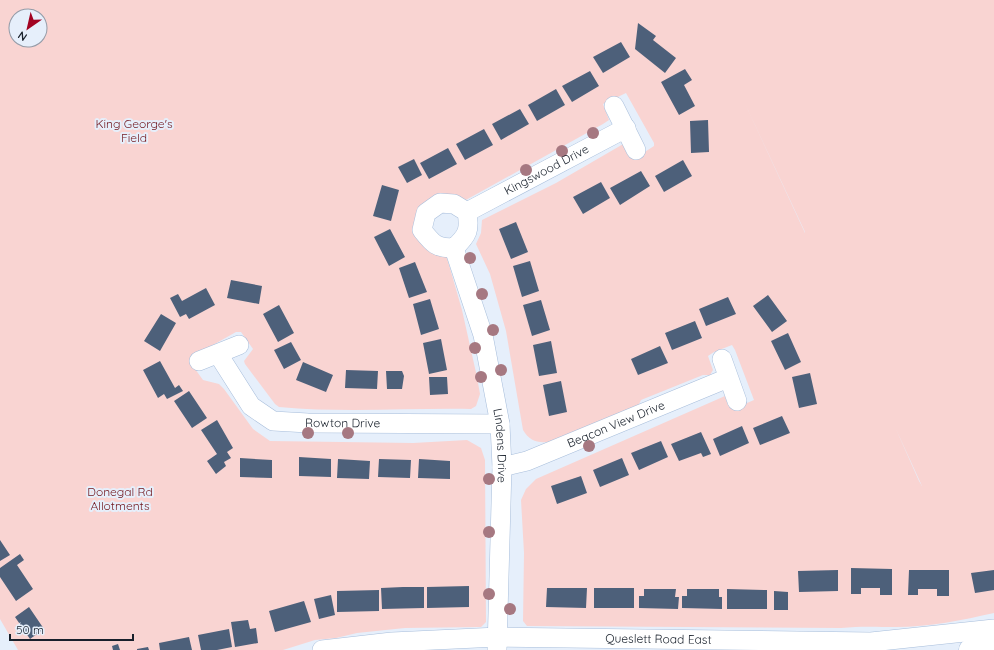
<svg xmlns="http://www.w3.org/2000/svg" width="994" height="650" font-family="Quicksand,sans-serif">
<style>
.green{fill:#f9d4d2;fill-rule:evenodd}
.building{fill:#4d607a}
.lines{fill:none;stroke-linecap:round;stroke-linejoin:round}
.minor-casing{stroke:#a8bedb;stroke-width:20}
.trunk-casing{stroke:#a8bedb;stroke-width:23}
.minor{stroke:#fff;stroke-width:19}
.trunk{stroke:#fff;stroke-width:22}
.tree{fill:#a67881}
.labels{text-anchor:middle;stroke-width:4;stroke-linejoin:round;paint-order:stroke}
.park-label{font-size:12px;fill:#72171e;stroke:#e6effb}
.street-label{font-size:12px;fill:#18202b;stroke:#e6effb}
</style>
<rect width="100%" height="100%" fill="#e6effb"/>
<path class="green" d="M0 0H994V613C963 620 929 627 896 627 877 627 861 626 841 628L527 626 523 621 524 553 521 500 526 489 536 479 725 396 728 405 733 409 754 400 735 350 732 345 714 352 708 356 713 370 710 375H703L641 400 638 406 553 441C540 444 530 442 523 430L506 331 490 274 476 244 481 233 482 220 556 183 625 143 637 157 654 146V143L626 93 603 104 609 120 603 124 464 201C440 188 434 194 418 213L447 258 462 310 477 377 480 394 476 406 471 409C407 408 343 413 279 407L275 404 245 364 244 361 253 349 241 332H236L204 350 193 354 190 362 203 380 219 384 224 389 253 429 270 441 413 443 467 440 481 448 485 460 486 622 481 627 405 628 357 633 336 638 315 640 283 650H18L0 619ZM16 16H40V40H16ZM741 95 805 232V233ZM895 427 922 486 919 481Z"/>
<path class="building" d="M638 23 656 36 653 40 676 58 665 73 635 49Z
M621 42 630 57 603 73 593 57Z
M685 69 692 80 684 85 695 106 679 115 661 82Z
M590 71 599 86 572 102 562 86Z
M556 89 565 105 537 121 528 105Z
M520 109 529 124 501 140 492 124Z
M708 120 709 152 691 153 690 121Z
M484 129 493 145 465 160 456 144Z
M448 148 457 164 429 179 420 163Z
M414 159 422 175 407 183 398 167Z
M683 160 692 176 664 192 655 176Z
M641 171 650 186 620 205 610 188Z
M601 182 610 198 583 214 573 197Z
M382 185 399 190 391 221 373 216Z
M516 222 528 252 511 259 499 229Z
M390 229 405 257 389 266 374 237Z
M530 261 539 291 522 297 513 266Z
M415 262 427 292 409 298 399 268Z
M231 280 262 286 259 304 227 298Z
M206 288 215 305 189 319 186 314 180 317 170 298 178 294 182 301Z
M768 295 787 321 772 332 753 306Z
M728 297 736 314 706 326 699 309Z
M430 299 439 329 421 335 413 304Z
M541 300 550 330 532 336 523 305Z
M279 305 294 333 278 342 263 314Z
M161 314 176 323 160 351 144 341Z
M695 321 702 338 672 350 665 333Z
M788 333 801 362 785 370 771 341Z
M441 339 447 370 429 374 423 343Z
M551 341 557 373 539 376 533 345Z
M291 342 301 360 284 369 274 350Z
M660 346 668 363 638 375 631 359Z
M160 361 175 388 179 385 183 391 167 399 164 394 158 398 143 370Z
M303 362 333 375 326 392 296 380Z
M346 370 378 371 377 389 345 388Z
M386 371H402L404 376 402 389H387Z
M810 373 817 404 799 408 792 377Z
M429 377H447L448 394 430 395Z
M561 381 567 412 549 416 543 385Z
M189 391 207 418 192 428 174 401Z
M782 416 790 433 760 445 753 428Z
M217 420 233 448 227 452 231 458 224 462 226 466 216 474 207 461 217 454 201 430Z
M742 426 749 443 720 456 713 439Z
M701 432 711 454 703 457 701 453 679 461 671 444Z
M661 441 668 457 639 470 631 453Z
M299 457 331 459V477L299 476Z
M240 458 272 460V478L240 477Z
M622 458 629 475 600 487 593 470Z
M338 459 370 461 369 479 337 478Z
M379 459 411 460 410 478 378 477Z
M419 459 450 461V479L418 478Z
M581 476 587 493 557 504 551 486Z
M0 540 10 555 0 561Z
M20 554 24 560 17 565 33 589 16 601 0 577V568Z
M851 568 892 569V595H880V588H861V594H851Z
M838 570V591L799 592 798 571Z
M909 570H949V596H937V589H918V595H908Z
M994 570V590L975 593 971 573Z
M469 586V607L427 608V587Z
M403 587H424V608L382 609 381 588Z
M547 588H587L586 608 546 607Z
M594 588H634V608H594Z
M644 589H676L675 597H679L678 609 639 608V596H644Z
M687 589H719V597H722V609L682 608V596H687Z
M727 589 767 590V609H727Z
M379 590V611L337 612V591Z
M774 591 788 592V610H774Z
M331 595 335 615 319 619 314 599Z
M304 601 311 622 275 632 269 611Z
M29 607 44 629 30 639 15 617Z
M248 620 250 629 256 628 258 643 235 647 231 622Z
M229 629 232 647 217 650H201L198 635Z
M189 637 192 650H160L159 643Z
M118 644 120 650H113L112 646Z
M148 647 149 650H137V649Z"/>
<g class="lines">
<defs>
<g id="minor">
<path d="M614 106 636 150"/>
<path d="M440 203 454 204 467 212C470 230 468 235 454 248 436 248 433 244 422 230L426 213Z"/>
<path id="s1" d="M467 212 626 128"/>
<path id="s2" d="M454 248 483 335 500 424 502 467 497 650"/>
<path id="s3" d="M218 354 251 406 273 421 308 423 500 424"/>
<path d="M722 359 737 401"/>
<path d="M199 361 239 345"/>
<path id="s4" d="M502 467 527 461 728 378"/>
<path id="s5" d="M322 650 392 642 498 637 871 642 994 629"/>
</g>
<path id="trunk" d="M970 650 994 646"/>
</defs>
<use href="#minor" class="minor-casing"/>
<use href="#trunk" class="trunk-casing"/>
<use href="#minor" class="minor"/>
<use href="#trunk" class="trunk"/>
</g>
<g class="tree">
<circle cx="593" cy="133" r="6"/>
<circle cx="562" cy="151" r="6"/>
<circle cx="526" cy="170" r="6"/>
<circle cx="470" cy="258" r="6"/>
<circle cx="482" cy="294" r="6"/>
<circle cx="493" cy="330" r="6"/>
<circle cx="475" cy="348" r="6"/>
<circle cx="501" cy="370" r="6"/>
<circle cx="481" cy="377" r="6"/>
<circle cx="308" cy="433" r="6"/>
<circle cx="348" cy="433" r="6"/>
<circle cx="589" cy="446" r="6"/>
<circle cx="489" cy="479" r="6"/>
<circle cx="489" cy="532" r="6"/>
<circle cx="489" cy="594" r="6"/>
<circle cx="510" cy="609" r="6"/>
</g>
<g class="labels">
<g class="park-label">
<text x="134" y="128">King George's<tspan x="134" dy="14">Field</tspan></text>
<text x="120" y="496">Donegal Rd<tspan x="120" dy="14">Allotments</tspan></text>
</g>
<g class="street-label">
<text dy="4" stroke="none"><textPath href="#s1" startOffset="90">Kingswood Drive</textPath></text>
<text dy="4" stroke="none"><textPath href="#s3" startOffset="158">Rowton Drive</textPath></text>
<text dy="4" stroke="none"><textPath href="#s4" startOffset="122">Beacon View Drive</textPath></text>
<text dy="4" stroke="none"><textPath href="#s2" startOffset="204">Lindens Drive</textPath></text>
<text dy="4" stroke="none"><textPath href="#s5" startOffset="337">Queslett Road East</textPath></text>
</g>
</g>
<g transform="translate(28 28) rotate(214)"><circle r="19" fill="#e6effb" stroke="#949ca8"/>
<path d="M0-3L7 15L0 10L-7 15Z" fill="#a20322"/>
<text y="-6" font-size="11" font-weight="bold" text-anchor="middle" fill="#18202b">N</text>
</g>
<path d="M10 634v6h123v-6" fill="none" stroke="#18202b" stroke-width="2"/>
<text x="16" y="634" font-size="12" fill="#18202b" stroke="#e6effb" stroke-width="3" paint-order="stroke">50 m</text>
</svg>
